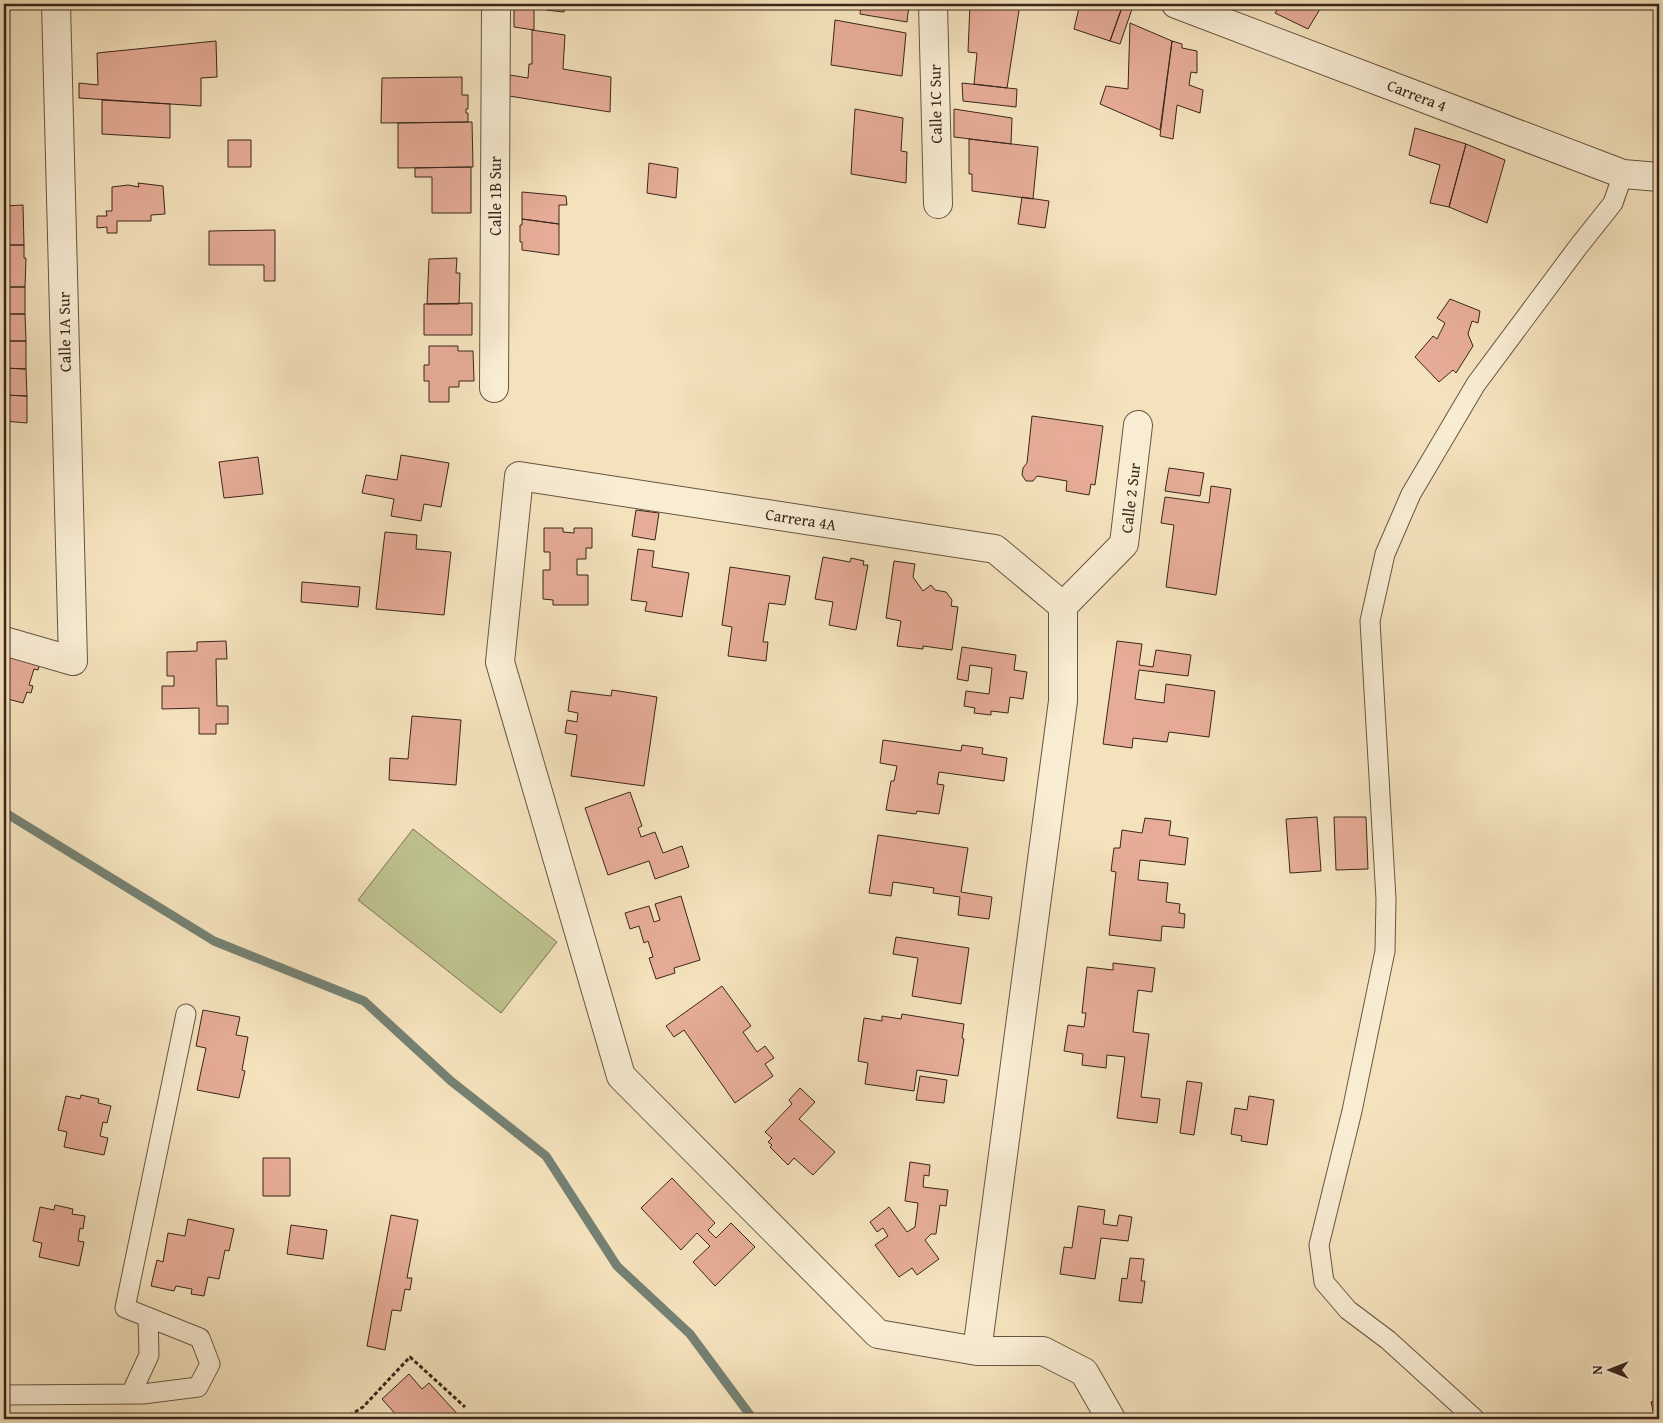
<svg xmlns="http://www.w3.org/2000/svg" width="1663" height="1423" font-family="'Gentium Book Plus',serif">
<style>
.green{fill:#bec28e;stroke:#7c7454}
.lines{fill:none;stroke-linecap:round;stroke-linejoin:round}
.stream{stroke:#758173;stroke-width:9}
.building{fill:#e6ac97;stroke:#3a261a}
.service-casing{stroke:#685542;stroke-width:21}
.minor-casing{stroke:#685542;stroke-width:30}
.tertiary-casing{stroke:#685542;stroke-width:30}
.path{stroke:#3a261a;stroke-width:3;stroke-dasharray:4 2.5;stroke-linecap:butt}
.service{stroke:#f8ecd3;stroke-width:19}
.minor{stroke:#f8ecd3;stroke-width:28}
.tertiary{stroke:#f8ecd3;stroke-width:28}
.labels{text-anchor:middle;stroke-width:4.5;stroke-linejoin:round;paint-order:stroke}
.street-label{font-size:16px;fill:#3a261a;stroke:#f8ecd3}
</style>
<rect width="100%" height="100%" fill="#f4e2bc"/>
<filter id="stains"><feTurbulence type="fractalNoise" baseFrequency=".004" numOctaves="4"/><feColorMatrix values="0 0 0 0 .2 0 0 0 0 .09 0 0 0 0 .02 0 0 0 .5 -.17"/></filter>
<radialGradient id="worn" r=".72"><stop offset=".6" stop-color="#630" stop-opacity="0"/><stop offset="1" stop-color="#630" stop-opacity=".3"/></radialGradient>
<path class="green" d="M413 829 557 942 501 1013 358 900Z"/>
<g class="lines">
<path class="stream" d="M4 812 214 941 364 1001 451 1081 546 1156 617 1266 690 1334 753 1419"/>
</g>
<path class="building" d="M184 4H214L185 9Z
M514 4 534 8V30L514 27Z
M546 4H564V12L546 10Z
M861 4H909L907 22 860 14Z
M970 4H1020L1007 88 974 84 977 53 968 52Z
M1080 4H1123L1110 41 1074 29Z
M1281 4H1323L1308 29 1275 13Z
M1123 5 1132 9 1120 44 1110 41Z
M835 20 906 33 902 76 831 65Z
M1130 23 1172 41 1160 130 1100 104 1106 86 1128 89Z
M532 30 565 35 563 69 611 77 610 112 509 96 510 75 528 78 529 64H532Z
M216 41 217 77 201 78V106L79 98V83L98 85 97 53Z
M1172 41 1182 44V48L1197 51V73L1191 72 1189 85 1203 90 1200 113 1177 105 1173 139 1160 136Z
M462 77V95H468V109H466V113H468V122L381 123 382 78Z
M962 83 1017 89 1016 107 963 101Z
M102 100 170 104V138L102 134Z
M855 109 903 118 901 151 907 152 906 183 851 174Z
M954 109 1012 118 1011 144 954 137Z
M472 122 473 167 398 168V123Z
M1415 128 1466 144 1449 207 1430 203 1440 165 1409 155Z
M969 139 1038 147 1033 199 972 191V174H969Z
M228 140H251V167H228Z
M1466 144 1505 160 1487 223 1449 207Z
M649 163 678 168 676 198 647 193Z
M471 167V213H432V177H415V168Z
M138 183 163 186 165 214 151 215V221H117V233H107V227L97 228V216H107L106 211H112V187L128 185 139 187Z
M522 192 566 196 567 205H559V224L522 219Z
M1022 197 1049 201 1045 228 1018 224Z
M23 205 24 245H4V206Z
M522 219 559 224V255L522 250V242H520V225H522Z
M275 230V281H264V265H209V231Z
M4 245H24V258H26L25 287H4Z
M457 258 456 273H460L459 304H427L429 259Z
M4 287H25V314H4Z
M1450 299 1480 311 1478 323 1472 321 1468 334 1473 346 1456 373 1453 370 1439 382 1415 357 1433 336 1437 339 1445 323 1437 318Z
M472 303V335H424V304Z
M4 314H25L26 341H4Z
M4 341H26V369L4 368Z
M429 346H458V351H473L474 381H459V387H449V402H429V381H424V365H429Z
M4 368 26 369 27 396 4 395Z
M4 395 27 396V423L4 421Z
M1032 416 1103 426 1095 485 1091 484 1089 495 1066 491 1067 481 1037 476 1033 481H1026L1022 475 1023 468 1027 463Z
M401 455 449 463 441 507 424 504 421 521 391 516 394 499 362 493 366 475 397 480Z
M258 457 263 494 224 498 219 462Z
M1169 468 1204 473 1200 496 1165 491Z
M1211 486 1231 489 1216 595 1166 587 1174 525 1161 523 1165 497 1209 503Z
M636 510 659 513 655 540 632 536Z
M544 528H563V532L574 533V528H592V548H586V559H577V575H588V605H553V600L543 599V570H550V552H544Z
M385 532 417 535 416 549 451 552 444 615 376 609Z
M638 549 654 551 652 567 689 573 682 617 645 611 647 602 631 600Z
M823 557 850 562 851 558 864 561 863 565H868L856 630 829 625 833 602 815 599Z
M894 561 915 564 913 577 923 591 931 585 935 590 946 592 952 600 951 606 958 607 952 650 923 646V649L897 646 901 621 886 618Z
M730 567 790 576 785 605 769 603 763 642H768L766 661 728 656 732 627 722 625Z
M302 582 360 587 358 607 301 602Z
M226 641 227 659H216L217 706H228V724H216V734H199V708L162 709V686H174V676H167V652L197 651V642Z
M1117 641 1142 644 1139 665 1153 667 1156 650 1191 655 1188 676 1139 670 1135 699 1164 703 1166 684 1215 691 1209 737 1169 732 1167 742 1133 738 1132 748 1103 744Z
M962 647 1016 655 1014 670 1027 672 1023 699 1010 697 1008 713 991 711V715L974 713 975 708 964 706 966 691 989 694 992 668 970 665 968 681 957 679Z
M4 655 40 664 38 670 34 669 29 685 33 686 31 693 27 692 23 703 4 698Z
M612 690 657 697 644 786 571 776 577 735 565 733 567 720 577 722 578 713 568 711 571 691 611 696Z
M412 716 461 720 456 785 389 780 390 758 408 759Z
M883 740 961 751 962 745 983 748 982 754 1007 758 1004 781 939 772 937 784 944 785 939 814 917 811 916 814 886 810 891 781H894L897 766 880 763Z
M630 792 642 826 638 828 641 837 655 832 663 853 682 846 689 867 655 879 649 861 608 875 585 808Z
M1317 817 1321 871 1290 873 1286 819Z
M1334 817H1366L1368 869 1336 870Z
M1145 818 1171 821 1169 835 1188 838 1185 865 1140 860 1138 880 1168 883 1166 902 1180 904 1179 913 1185 914 1184 928 1162 926 1161 941 1109 935 1116 872 1111 871 1114 848H1120L1122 830 1142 833Z
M878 835 968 848 961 892 992 897 989 919 958 915 960 897 933 893 934 888 893 882 891 896 869 893Z
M681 896 700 960 674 968 675 973 656 979 649 958 653 957 648 941 644 943 639 926 630 929 625 913 649 906 654 922 660 920 655 904Z
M896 937 969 948 961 1004 912 996 918 958 893 954Z
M1113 963 1155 968 1152 992 1138 990 1133 1032 1149 1034 1141 1097 1160 1099 1157 1123 1117 1118 1125 1057 1107 1055 1106 1068 1082 1065 1083 1054 1064 1051 1068 1025 1084 1027 1086 1013H1082L1087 967 1113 970Z
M722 986 751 1026 743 1032 757 1052 765 1046 774 1058 765 1064 773 1076 735 1103 684 1030 674 1037 666 1026Z
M203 1010 240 1017 236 1035 248 1037 242 1070 245 1071 239 1098 197 1090 206 1048 196 1046Z
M902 1014 964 1024 962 1038 964 1039 958 1076 917 1070 914 1091 865 1084 868 1063 858 1061 864 1018 882 1021V1016L901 1019Z
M920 1076 947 1080 944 1103 916 1100Z
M1187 1081 1202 1083 1194 1135 1180 1133Z
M800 1088 815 1102 799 1119 835 1152 813 1175 794 1158 788 1165 770 1147 772 1145 768 1142 772 1138 765 1132 792 1104 789 1100Z
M81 1095 99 1099 98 1103 111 1106 107 1123 103 1122 100 1136 108 1138 104 1155 64 1147 67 1132 58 1130 66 1096 80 1099Z
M1249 1096 1274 1100 1267 1145 1241 1141 1242 1136 1231 1134 1235 1108 1247 1110Z
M263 1158H290V1196H263Z
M910 1162 930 1165 929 1176 924 1175 923 1187 948 1190 946 1206 940 1205 936 1234H931L925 1240 939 1259 917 1275 912 1268 899 1277 875 1245 888 1236 883 1228 877 1232 870 1222 889 1207 907 1232 915 1227 918 1203 905 1201Z
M672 1178 715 1223 708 1230 716 1238 731 1223 755 1247 715 1286 693 1262 710 1246 697 1233 681 1250 641 1208Z
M55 1205 73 1209 72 1214 85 1216 83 1229 80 1228 78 1241 84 1242 79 1266 39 1257 42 1243 33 1241 40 1207 54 1210Z
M1078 1206 1105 1210 1103 1224 1117 1226 1119 1215 1132 1217 1128 1241 1101 1238 1095 1279 1060 1274 1064 1247 1072 1248Z
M391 1215 418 1220 407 1278H412L410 1290 405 1289 401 1311 392 1310 385 1350 367 1346Z
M188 1219 234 1229 229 1251 225 1250 219 1279 208 1277 204 1296 191 1294 192 1289 176 1286 174 1291 151 1286 157 1260 163 1262 168 1233 185 1236Z
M291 1225 327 1230 323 1259 287 1254Z
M1130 1258 1144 1259 1141 1281H1145L1142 1303 1119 1301 1122 1278 1127 1279Z
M409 1374 422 1389 429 1383 462 1419H400L382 1399Z
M1659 1400V1419H1655L1651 1402Z"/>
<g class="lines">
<defs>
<path id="service" d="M131 1394 149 1355 148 1318
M4 1395 143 1394 198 1387 210 1364 200 1338 125 1308 186 1014
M1475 1419 1388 1340 1348 1310 1324 1282 1319 1245 1352 1111 1385 951 1386 899 1370 621 1385 554 1411 494 1476 384 1578 247 1613 203 1623 174"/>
<path id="minor" d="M933 4 938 204
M494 388 496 4
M1063 606 995 549 519 476 500 662 621 1076 878 1334 977 1351H1043L1084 1372 1111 1419
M1063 606 1124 544 1138 425
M4 641 73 661 56 4
M977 1351 1063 701V606"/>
<path id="tertiary" d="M1176 4 1623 174 1659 177"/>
</defs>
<use href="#service" class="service-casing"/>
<use href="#minor" class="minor-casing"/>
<use href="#tertiary" class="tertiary-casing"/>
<path class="path" d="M344 1419 363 1407 410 1357 465 1407"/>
<use href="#service" class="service"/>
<use href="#minor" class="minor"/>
<use href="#tertiary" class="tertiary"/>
</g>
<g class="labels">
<g class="street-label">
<text transform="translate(1417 95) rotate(21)" y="6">Carrera 4</text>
<text transform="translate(935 104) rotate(-91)" y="6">Calle 1C Sur</text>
<text transform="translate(495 196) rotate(-90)" y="6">Calle 1B Sur</text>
<text transform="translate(64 332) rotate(-91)" y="6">Calle 1A Sur</text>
<text transform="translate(1130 498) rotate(-83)" y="6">Calle 2 Sur</text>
<text transform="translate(801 519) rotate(9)" y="6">Carrera 4A</text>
</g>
</g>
<rect width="1663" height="1423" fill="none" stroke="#f4e2bc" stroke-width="20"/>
<rect x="5" y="5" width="1653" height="1413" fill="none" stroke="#3a261a" stroke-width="2.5"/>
<rect x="10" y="10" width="1643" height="1403" fill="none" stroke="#3a261a"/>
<g transform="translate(1610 1370) rotate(270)" stroke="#f8ecd3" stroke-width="4" paint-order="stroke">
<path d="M0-4L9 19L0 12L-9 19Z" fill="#3a261a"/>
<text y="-8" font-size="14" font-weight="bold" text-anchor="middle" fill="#3a261a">N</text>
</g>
<rect width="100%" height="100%" filter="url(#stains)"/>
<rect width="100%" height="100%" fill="url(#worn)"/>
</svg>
